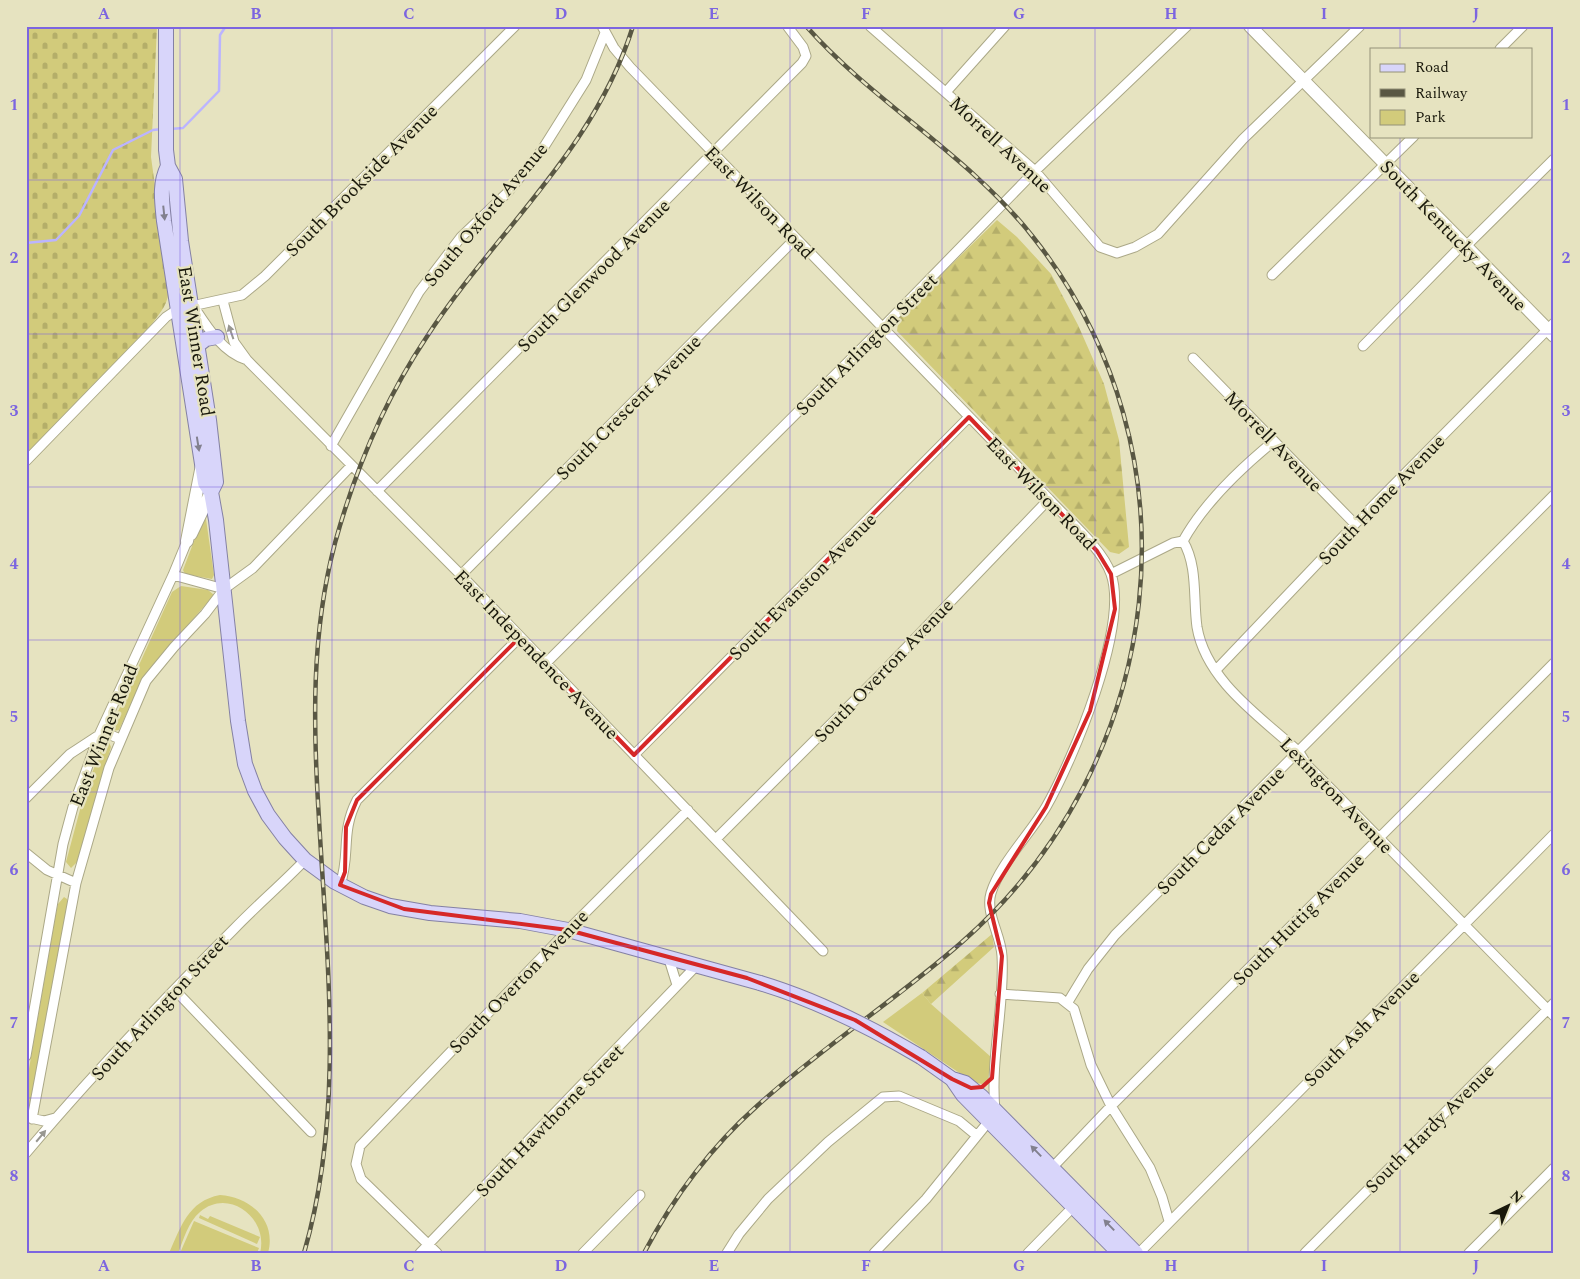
<svg xmlns="http://www.w3.org/2000/svg" width="1580" height="1279" font-family="Spectral,serif">
<style>
.green{fill:#d2cb7b}
.forest{fill:url(#forest-firs)}
.cemetery{fill:url(#cemetery-stones)}
.lines{fill:none;stroke-linecap:round;stroke-linejoin:round}
.stream{stroke:#bbb4ff;stroke-width:2.5}
.street-casing{stroke:#aba887;stroke-width:11}
.secondary-casing{stroke:#aba887;stroke-width:14}
.primary-casing{stroke:#8481a4;stroke-width:16}
.street{stroke:#fff;stroke-width:9}
.secondary{stroke:#fff;stroke-width:12}
.primary{stroke:#d8d5fa;stroke-width:14}
.rail-casing{stroke:#595743;stroke-width:4.5}
.rail{stroke:#e6e3c0;stroke-width:2.5;stroke-dasharray:8;stroke-linecap:butt}
.primary-bridge-casing{stroke:#8481a4;stroke-width:16;stroke-linecap:butt}
.primary-bridge{stroke:#d8d5fa;stroke-width:14}
.oneway{fill:#82808e}
.oneway2{fill:#989791}
.marked{fill:none;stroke:#d62828;stroke-width:4;stroke-linejoin:round}
.grid{fill:none;stroke:#7c65e0;stroke-width:1;stroke-opacity:0.55}
.labels{text-anchor:middle;stroke-width:4.5;stroke-linejoin:round;paint-order:stroke}
.street-label{font-size:19px;fill:#19180b;stroke:#e6e3c0}
.neatline{fill:none;stroke:#7c65e0;stroke-width:2}
.grid-label{font-size:16px;text-anchor:middle;font-weight:bold;fill:#7c65e0}
</style>
<defs>
<pattern id="forest-firs" width="22" height="20" patternUnits="userSpaceOnUse" patternTransform="scale(1.25)"><rect width="22" height="20" fill="#d2cb7b"/><path d="M5 1l3.5 6h-7zM16 11l3.5 6h-7z" fill="#b4ae69"/></pattern>
<pattern id="cemetery-stones" width="16" height="16" patternUnits="userSpaceOnUse" patternTransform="scale(1.25)"><rect width="16" height="16" fill="#d2cb7b"/><path d="M2 7V4a2 2 0 0 1 4 0v3zM10 15v-3a2 2 0 0 1 4 0v3z" fill="#b4ae69"/></pattern>
</defs>
<rect width="100%" height="100%" fill="#e6e3c0"/>
<path class="green" d="M206 519 214 575 212 579 185 574 183 570 202 520Z
M181 586 208 590 214 595 152 666 140 684 119 730 112 731 111 727 172 592Z
M108 740 111 747 77 862 71 868 66 862 85 791 103 745Z
M64 897 67 899 68 904 29 1112 26 1115V1086L56 913 58 904Z
M922 993 931 1004 991 1057 988 1080 982 1084 973 1082 883 1022Z
M220 1195C250 1197 277 1220 268 1253H260C269 1219 229 1187 200 1212 188 1222 184 1239 178 1253H169C181 1227 188 1201 220 1195Z
M200 1215 208 1219 210 1216 260 1237 257 1244 199 1218Z
M194 1221 259 1248 257 1253H180Z"/>
<path class="forest" d="M997 220 1017 237 1051 274 1078 325 1104 384 1119 440 1129 547 1119 554 1110 552 897 331 899 316Z
M992 934 994 947 931 1004 922 993Z"/>
<path class="cemetery" d="M26 26H157L151 157 169 287C169 303 161 312 151 325L26 455Z"/>
<g class="lines">
<path class="stream" d="M170 129 183 128 219 91 220 35 226 26
M26 243 56 240 79 216 113 150 153 130 162 129
M26 408 27 409"/>
<defs>
<path id="street" d="M602 26 614 48 630 67 1049 499C1068 520 1102 548 1111 574 1129 626 1073 760 1046 807 1030 834 1000 864 991 893 985 913 1001 935 1002 956 1005 1007 990 1058 995 1110
M870 26 1035 171 1100 247 1117 253 1135 247 1158 234 1243 139 1360 26
M1500 49 1523 26
M946 92 1005 26
M1466 246 1554 159
M1272 275 1414 136
M223 301 234 342 247 360 461 575 823 951
M194 307C207 327 223 353 247 360
M1363 346 1463 244
M1193 358 1355 524
M331 446 419 292 461 237 508 192 542 150 586 80 605 33
M26 461 166 317 178 309 242 295 265 276 515 26
M377 491 802 63 806 56 803 47 788 27
M1183 541C1198 566 1193 599 1197 627 1206 681 1261 717 1299 752L1307 765 1332 790 1554 1016
M1111 574 1173 543 1183 541C1204 503 1241 468 1274 441
M173 575 224 589 253 568 351 466
M461 575 795 239
M546 663 882 328 1035 171 1187 26
M1216 670 1355 524 1554 323
M101 731 120 739
M634 755 969 417
M26 798 70 754 99 735
M716 839 882 673 1049 499
M26 853 47 870 76 883
M340 885C351 854 340 833 357 800L520 637
M668 956 677 985
M175 990 311 1132
M1000 994 1060 998 1074 1009 1091 1065 1111 1106 1150 1168 1162 1197 1169 1221
M1068 1002 1088 969 1115 935 1554 495
M26 1056 63 844 73 807 99 735 173 575 187 541
M26 1117 44 1121 55 1118
M32 1119 76 883 109 768 146 681 174 647 205 614 224 589
M26 1153C92 1075 162 1001 234 929 257 905 282 884 305 860
M1050 1170 1111 1106 1554 663
M420 1253 698 964
M437 1253 361 1179 356 1164 360 1146 568 930 688 810
M583 1253 640 1195
M727 1253 739 1234 768 1199 828 1142 883 1097 899 1096 959 1121 976 1135
M874 1253 926 1199 989 1121
M1028 1253 1077 1203
M1139 1253 1554 834
M1305 1253 1554 1003
M1469 1253 1554 1168"/>
<path id="secondary" d="M1250 26 1554 336
M191 534 211 492
M187 541 202 465"/>
<path id="primary" d="M166 26V150L168 166 175 179 181 241 209 420 216 482 211 492
M168 166C159 184 162 201 164 221L205 483 211 492 216 520 238 721 245 764 255 791 268 815 285 838 305 860 335 882 364 897 390 906 430 913 520 921 568 930 760 983
M198 345 206 339 217 337
M921 1057 952 1079 963 1095 1119 1253
M952 1079 965 1083 982 1097 1136 1253"/>
</defs>
<use href="#street" class="street-casing"/>
<use href="#secondary" class="secondary-casing"/>
<use href="#primary" class="primary-casing"/>
<use href="#street" class="street"/>
<use href="#secondary" class="secondary"/>
<use href="#primary" class="primary"/>
<defs>
<path id="rail" d="M304 1253C345 1112 327 963 319 819 313 725 311 634 335 543 355 470 384 401 426 338 494 233 595 150 633 26
M644 1253C673 1198 710 1148 757 1106 822 1047 896 1000 962 942 1167 762 1205 454 1033 237 968 154 875 104 806 26"/>
</defs>
<use href="#rail" class="rail-casing"/>
<use href="#rail" class="rail"/>
<defs>
<path id="primary-bridge" d="M760 983C817 1000 870 1027 921 1057"/>
</defs>
<use href="#primary-bridge" class="primary-bridge-casing"/>
<use href="#primary-bridge" class="primary-bridge"/>
</g>
<defs><path id="oneway-solid" d="M-6-.8H1V-3.2L6.5 0L1 3.2V.8H-6Z" transform="scale(1.25)"/></defs>
<g class="oneway">
<use href="#oneway-solid" transform="translate(164 213) rotate(84)"/>
<use href="#oneway-solid" transform="translate(198 444) rotate(81)"/>
<use href="#oneway-solid" transform="translate(1036 1151) rotate(-134)"/>
<use href="#oneway-solid" transform="translate(1109 1225) rotate(-134)"/>
</g>
<g class="oneway2">
<use href="#oneway-solid" transform="translate(231 332) rotate(-109)"/>
<use href="#oneway-solid" transform="translate(41 1136) rotate(-50)"/>
</g>
<path class="marked" d="M969 417 1097 551 1111 574 1115 609 1090 711 1046 807 991 894 989 903 1002 956 992 1078 982 1087 971 1088 952 1079 855 1020 747 978 568 930 404 909 340 885 345 872 346 827 357 800 520 637 634 755Z"/>
<path class="grid" d="M180 26V1253M332 26V1253M485 26V1253M638 26V1253M790 26V1253M942 26V1253M1095 26V1253M1248 26V1253M1400 26V49M1400 136V1253M26 180H1554M26 334H1554M26 487H1554M26 640H1554M26 792H1554M26 946H1554M26 1098H1554"/>
<g class="labels">
<g class="street-label">
<text transform="translate(1001 144) rotate(43)" y="7">Morrell Avenue</text>
<text transform="translate(361 180) rotate(-45)" y="7">South Brookside Avenue</text>
<text transform="translate(760 202) rotate(46)" y="7">East Wilson Road</text>
<text transform="translate(485 214) rotate(-50)" y="7">South Oxford Avenue</text>
<text transform="translate(1454 235) rotate(46)" y="7">South Kentucky Avenue</text>
<text transform="translate(593 275) rotate(-45)" y="7">South Glenwood Avenue</text>
<text transform="translate(197 341) rotate(81)" y="7">East Winner Road</text>
<text transform="translate(866 344) rotate(-45)" y="7">South Arlington Street</text>
<text transform="translate(628 407) rotate(-45)" y="7">South Crescent Avenue</text>
<text transform="translate(1274 441) rotate(46)" y="7">Morrell Avenue</text>
<text transform="translate(1042 493) rotate(46)" y="7">East Wilson Road</text>
<text transform="translate(1381 499) rotate(-46)" y="7">South Home Avenue</text>
<text transform="translate(802 586) rotate(-45)" y="7">South Evanston Avenue</text>
<text transform="translate(537 654) rotate(46)" y="7">East Independence Avenue</text>
<text transform="translate(883 670) rotate(-46)" y="7">South Overton Avenue</text>
<text transform="translate(103 735) rotate(-68)" y="7">East Winner Road</text>
<text transform="translate(1337 795) rotate(46)" y="7">Lexington Avenue</text>
<text transform="translate(1220 830) rotate(-45)" y="7">South Cedar Avenue</text>
<text transform="translate(1298 919) rotate(-45)" y="7">South Huttig Avenue</text>
<text transform="translate(518 981) rotate(-46)" y="7">South Overton Avenue</text>
<text transform="translate(159 1007) rotate(-47)" y="7">South Arlington Street</text>
<text transform="translate(1361 1028) rotate(-45)" y="7">South Ash Avenue</text>
<text transform="translate(549 1120) rotate(-46)" y="7">South Hawthorne Street</text>
<text transform="translate(1429 1128) rotate(-45)" y="7">South Hardy Avenue</text>
</g>
</g>
<rect width="1580" height="1279" fill="none" stroke="#e6e3c0" stroke-width="55"/>
<rect x="1370" y="48" width="162" height="90" fill="#e6e3c0" stroke="#949278"/>
<rect x="1380" y="64" width="25" height="8" fill="#d8d5fa" stroke="#949278"/>
<text x="1415" y="72" font-size="15" fill="#19180b">Road</text>
<rect x="1380" y="89" width="25" height="8" fill="#595743" stroke="#949278"/>
<text x="1415" y="98" font-size="15" fill="#19180b">Railway</text>
<rect x="1380" y="110" width="25" height="15" fill="#d2cb7b" stroke="#949278"/>
<text x="1415" y="122" font-size="15" fill="#19180b">Park</text>
<g transform="translate(1508 1206) rotate(43)" stroke="#e6e3c0" stroke-width="4" paint-order="stroke">
<path d="M0-4L9 19L0 12L-9 19Z" fill="#19180b"/>
<text y="-8" font-size="14" font-weight="bold" text-anchor="middle" fill="#19180b">N</text>
</g>
<rect x="28" y="28" width="1524" height="1224" class="neatline"/>
<g class="grid-label">
<text x="104" y="19">A</text>
<text x="256" y="19">B</text>
<text x="409" y="19">C</text>
<text x="561" y="19">D</text>
<text x="714" y="19">E</text>
<text x="866" y="19">F</text>
<text x="1019" y="19">G</text>
<text x="1171" y="19">H</text>
<text x="1324" y="19">I</text>
<text x="1476" y="19">J</text>
<text x="14" y="110">1</text>
<text x="1566" y="110">1</text>
<text x="14" y="263">2</text>
<text x="1566" y="263">2</text>
<text x="14" y="416">3</text>
<text x="1566" y="416">3</text>
<text x="14" y="569">4</text>
<text x="1566" y="569">4</text>
<text x="14" y="722">5</text>
<text x="1566" y="722">5</text>
<text x="14" y="875">6</text>
<text x="1566" y="875">6</text>
<text x="14" y="1028">7</text>
<text x="1566" y="1028">7</text>
<text x="14" y="1181">8</text>
<text x="1566" y="1181">8</text>
<text x="104" y="1271">A</text>
<text x="256" y="1271">B</text>
<text x="409" y="1271">C</text>
<text x="561" y="1271">D</text>
<text x="714" y="1271">E</text>
<text x="866" y="1271">F</text>
<text x="1019" y="1271">G</text>
<text x="1171" y="1271">H</text>
<text x="1324" y="1271">I</text>
<text x="1476" y="1271">J</text>
</g>
</svg>
